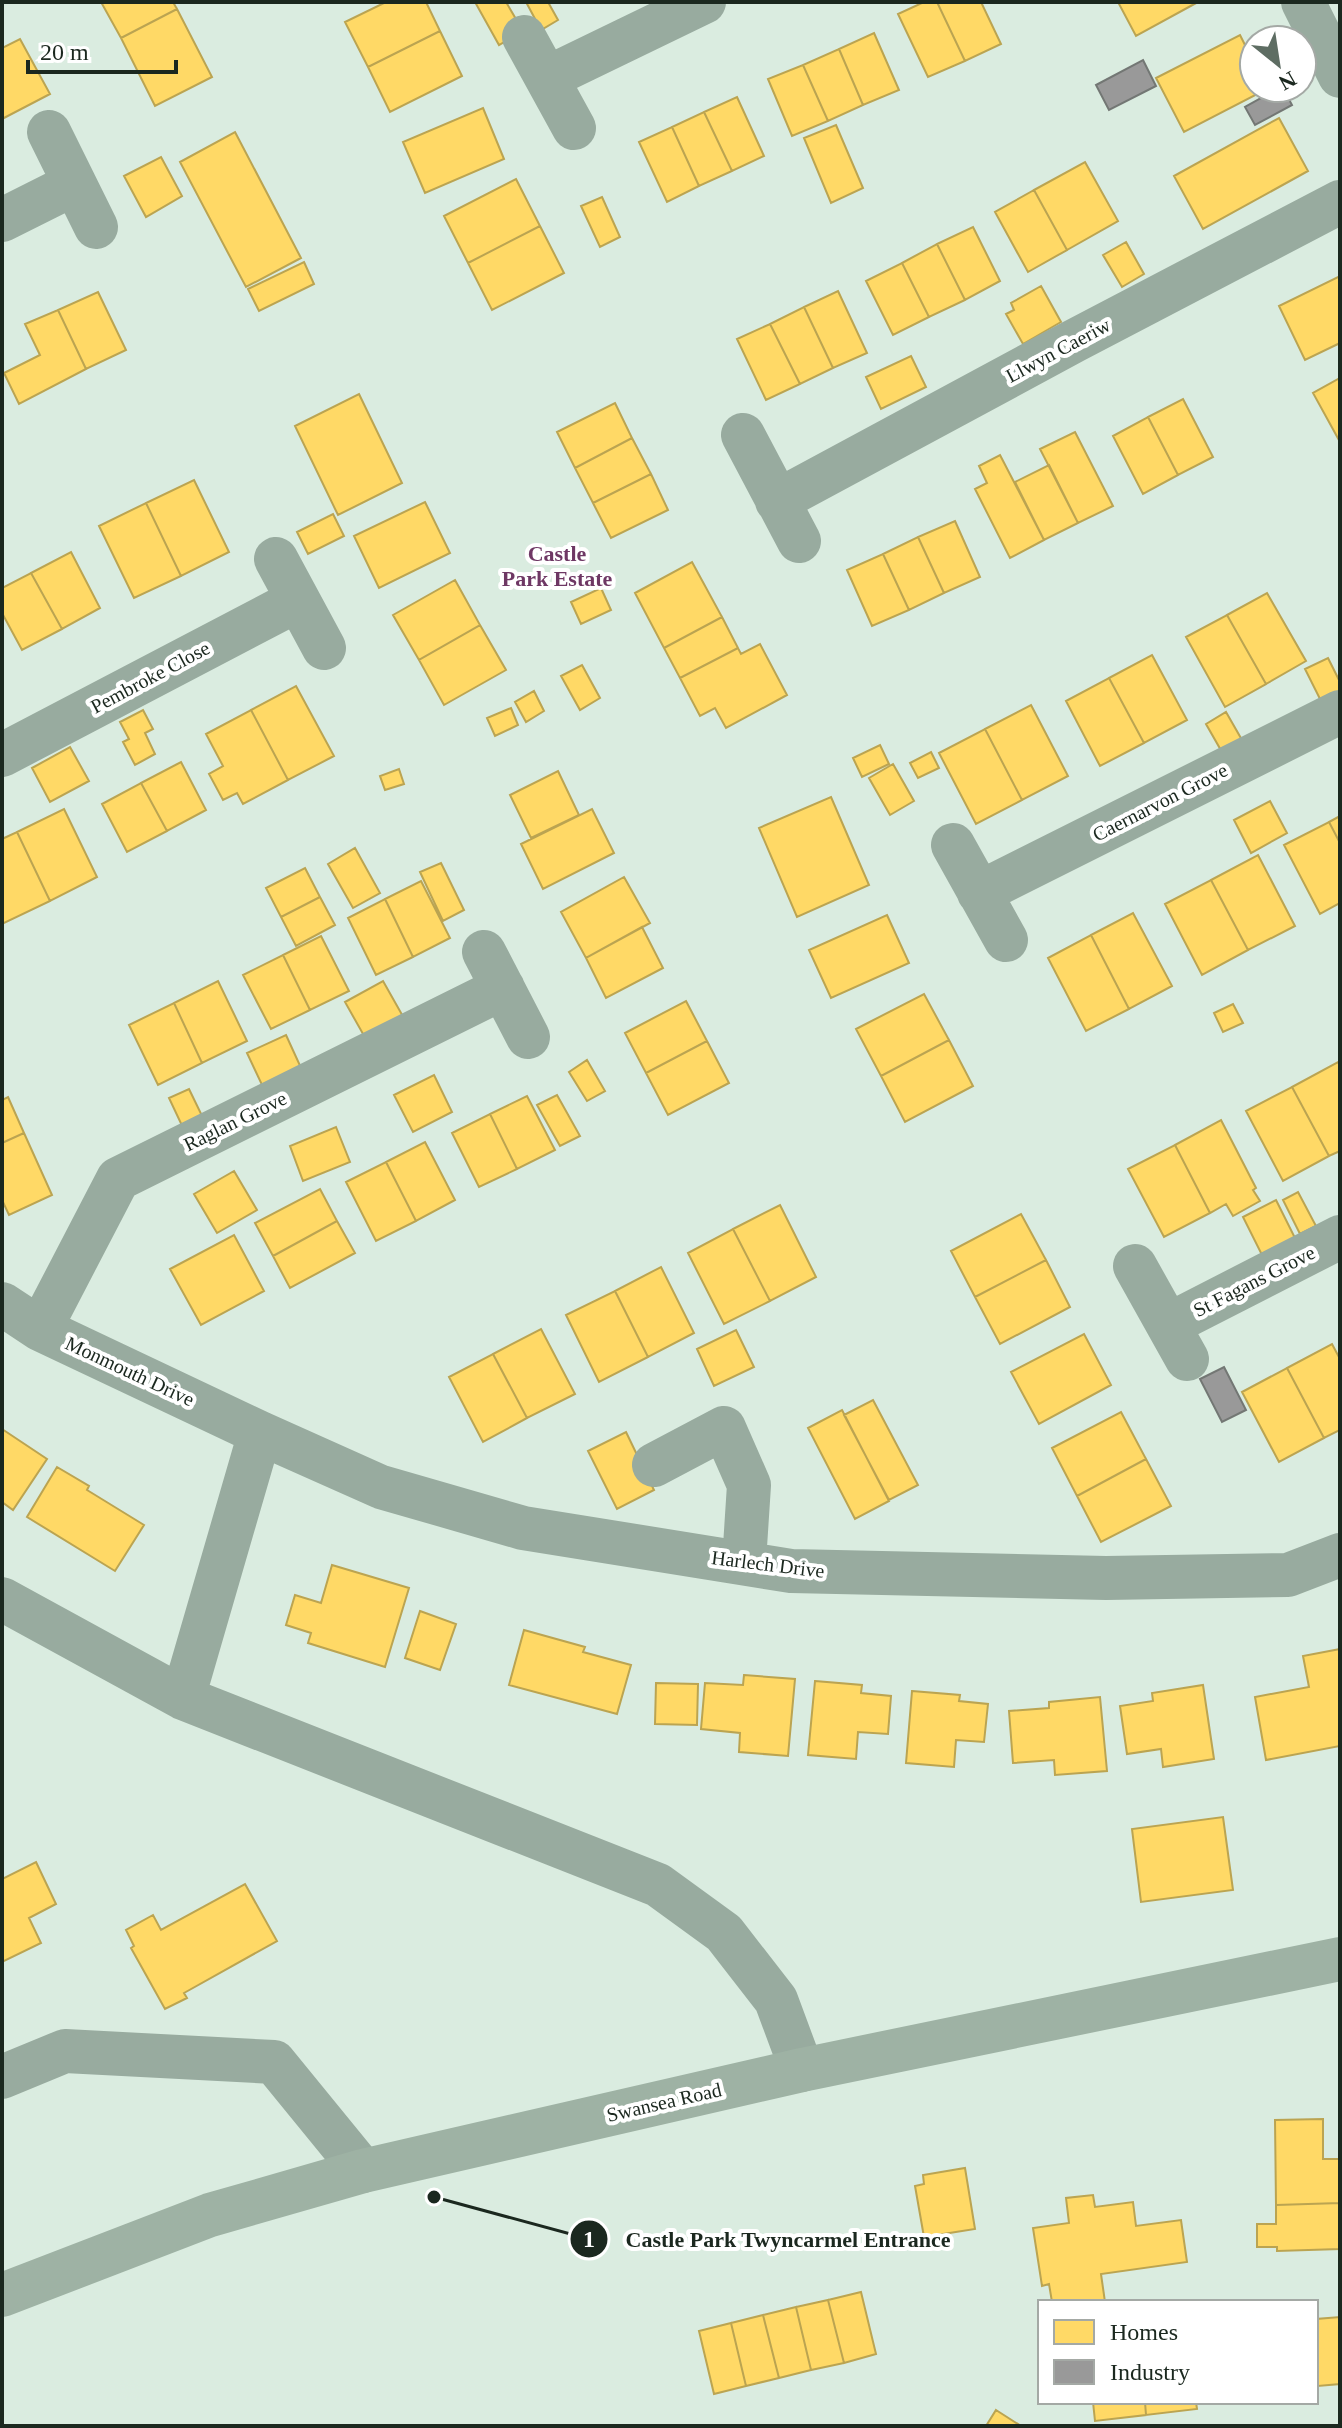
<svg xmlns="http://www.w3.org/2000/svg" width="1342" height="2428" font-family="Georgia,serif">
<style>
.homes{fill:#ffd966;stroke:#bba451;stroke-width:2}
.industry{fill:#999;stroke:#737774;stroke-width:2}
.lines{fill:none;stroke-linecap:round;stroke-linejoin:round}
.street{stroke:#98ab9f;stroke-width:44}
.secondary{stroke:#9eb2a4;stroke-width:44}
.labels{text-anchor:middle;stroke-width:8;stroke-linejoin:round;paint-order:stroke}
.street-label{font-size:20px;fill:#1b281f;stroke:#fff}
.neighbourhood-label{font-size:22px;font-weight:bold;fill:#6e3764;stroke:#fff}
.leader{fill:none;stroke:#1b281f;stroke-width:3}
.callout-dot{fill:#1b281f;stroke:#fff;stroke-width:3}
.mark-label{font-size:24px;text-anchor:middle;font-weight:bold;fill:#fff}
.callout-label{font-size:22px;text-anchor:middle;font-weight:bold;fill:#1b281f;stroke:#fff;stroke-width:8;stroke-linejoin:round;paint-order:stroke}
</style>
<rect width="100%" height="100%" fill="#daece0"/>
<path class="homes" d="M101 2H173L177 9 121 38Z
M386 2H426L440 31 368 67 345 22Z
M475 2H506L523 31 499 45Z
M526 2H548L558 20 541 30Z
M924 2H937L965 61 928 77 898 14Z
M937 2H981L1001 44 965 61Z
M1118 2H1198L1136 36Z
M177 9 212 77 155 106 121 38Z
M440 31 462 76 390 112 368 67Z
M874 33 899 90 863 105 839 49Z
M1240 35 1254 63V88L1267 89 1184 132 1156 78Z
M20 39 50 94 2 119V48Z
M839 49 863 105 828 121 803 65Z
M803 65 828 121 792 136 768 79Z
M737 97 764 156 732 171 704 112Z
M483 108 504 159 425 193 403 142Z
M704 112 732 171 699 186 672 127Z
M1279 118 1308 171 1203 229 1174 176Z
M836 125 863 188 831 203 804 138Z
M672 127 699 186 667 202 639 142Z
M235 132 301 258 246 287 180 162Z
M161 157 182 196 146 217 124 176Z
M1085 162 1118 221 1067 250 1034 190Z
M516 179 540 226 468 263 444 216Z
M1034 190 1067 250 1028 272 995 212Z
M602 197 620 237 600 247 581 206Z
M540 226 564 273 492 310 468 263Z
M973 227 1000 281 965 300 937 244Z
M1126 242 1144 274 1122 287 1103 255Z
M937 244 965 300 929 317 902 263Z
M304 262 314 284 259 311 248 289Z
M902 263 929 317 893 335 866 281Z
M1340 276V343L1305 360 1279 306Z
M1041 286 1061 322 1023 344 1006 314 1014 310 1011 303Z
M838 291 867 353 833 368 804 307Z
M98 292 126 350 86 369 58 310Z
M804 307 833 368 800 384 770 324Z
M58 310 86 369 19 404 4 373 40 355 25 324Z
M770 324 800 384 766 400 737 339Z
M911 356 926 387 881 409 866 377Z
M1340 378V442L1313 393Z
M359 394 402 483 338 515 295 426Z
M1183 399 1213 457 1178 475 1148 417Z
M615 403 632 438 575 468 557 432Z
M1148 417 1178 475 1143 494 1113 436Z
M1075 432 1113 506 1078 523 1040 449Z
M632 438 651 474 593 503 575 468Z
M1000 455 1044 540 1010 558 975 489 987 483 979 466Z
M1049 465 1078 523 1044 540 1015 482Z
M651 474 668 510 611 538 593 503Z
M194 480 229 552 181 576 146 503Z
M425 502 450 553 379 588 354 536Z
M146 503 181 576 134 598 99 526Z
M333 514 344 536 308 554 297 532Z
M955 521 980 577 944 593 918 537Z
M918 537 944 593 909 610 883 554Z
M71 552 100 608 62 629 31 573Z
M883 554 909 610 872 626 847 570Z
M692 562 722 617 664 648 635 593Z
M31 573 62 629 22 650 2 613V588Z
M455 580 480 625 419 660 393 615Z
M601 588 611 610 581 624 571 602Z
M1267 593 1306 661 1266 684 1227 615Z
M1227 615 1266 684 1225 707 1186 637Z
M722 617 738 648 680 678 664 648Z
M480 625 506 670 444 705 419 660Z
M760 644 787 695 726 728 715 708 700 716 680 678 738 648 741 654Z
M1152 655 1187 720 1144 743 1109 678Z
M1328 658 1340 682V692L1321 701 1305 669Z
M582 665 600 698 580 710 561 676Z
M1109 678 1144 743 1100 766 1066 701Z
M296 686 334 756 288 780 251 710Z
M534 691 544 711 526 722 515 702Z
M1031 705 1068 776 1022 800 985 729Z
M511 708 518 725 495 736 487 718Z
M143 710 153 729 145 733 155 754 135 765 123 742 129 739 120 722Z
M251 710 288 780 243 804 237 793 223 800 209 774 223 766 206 734Z
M1226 712 1242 740 1222 752 1206 724Z
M985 729 1022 800 976 824 939 753Z
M880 745 889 764 862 777 853 758Z
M70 747 89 781 50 802 32 768Z
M931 752 939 768 918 778 910 763Z
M181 762 206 810 167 831 141 783Z
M893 764 914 801 890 815 869 778Z
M399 769 404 784 385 790 380 776Z
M558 771 579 815 531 838 510 795Z
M141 783 167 831 127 852 102 804Z
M831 797 869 885 797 917 759 828Z
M1270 801 1287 833 1251 853 1234 820Z
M64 809 97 877 50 901 17 832Z
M592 809 614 853 543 889 521 844Z
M1340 816V843L1329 822Z
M1329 822 1340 843V903L1320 914 1284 845Z
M17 832 50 901 2 924V839Z
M355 848 380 893 353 908 328 864Z
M1258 855 1295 926 1248 950 1211 880Z
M441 863 464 910 443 921 420 872Z
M305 868 320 897 281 917 266 888Z
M624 877 650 923 586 958 561 912Z
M1211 880 1248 950 1202 975 1165 904Z
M421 881 450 938 413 957 385 899Z
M320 897 335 925 296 946 281 917Z
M385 899 413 957 376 975 348 918Z
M1133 913 1172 986 1129 1009 1091 935Z
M887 915 909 963 831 998 809 950Z
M642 927 663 968 606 998 586 958Z
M1091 935 1129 1009 1086 1031 1048 958Z
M321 936 349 991 310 1010 283 955Z
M283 955 310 1010 271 1029 243 975Z
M218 981 247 1041 202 1063 174 1003Z
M383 981 405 1020 367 1041 345 1002Z
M924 994 949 1040 881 1076 856 1029Z
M686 1001 707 1041 646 1073 625 1033Z
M174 1003 202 1063 158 1085 129 1025Z
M1233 1004 1243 1023 1223 1032 1214 1013Z
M286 1035 302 1070 263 1087 247 1053Z
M949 1040 973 1086 905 1122 881 1076Z
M707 1041 729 1083 668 1115 646 1073Z
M587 1060 605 1091 587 1101 569 1072Z
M1338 1062 1340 1066V1151L1329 1156 1292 1087Z
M434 1075 452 1112 413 1132 394 1095Z
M1292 1087 1329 1156 1283 1181 1246 1111Z
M189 1089 205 1122 185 1132 169 1098Z
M557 1095 580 1136 560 1146 537 1105Z
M527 1096 555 1150 517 1169 490 1114Z
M8 1097 24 1133 2 1143V1100Z
M490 1114 517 1169 479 1187 452 1133Z
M1221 1120 1256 1188 1253 1190 1260 1201 1233 1216 1226 1204 1210 1213 1175 1145Z
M336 1127 350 1162 303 1181 290 1146Z
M24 1133 52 1195 9 1215 2 1200V1143Z
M425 1142 455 1200 416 1221 386 1162Z
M1175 1145 1210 1213 1164 1237 1128 1169Z
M386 1162 416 1221 376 1241 346 1182Z
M234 1171 257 1210 217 1233 194 1194Z
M320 1189 337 1221 273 1256 255 1223Z
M1298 1192 1316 1226 1300 1234 1283 1200Z
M1276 1200 1298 1244 1265 1261 1243 1217Z
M780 1205 816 1277 770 1301 733 1229Z
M1021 1214 1046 1260 975 1297 951 1251Z
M337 1221 355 1253 290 1288 273 1256Z
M733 1229 770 1301 724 1324 688 1253Z
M234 1235 264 1291 201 1325 170 1269Z
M1046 1260 1070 1307 1000 1344 975 1297Z
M661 1267 694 1333 648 1357 615 1291Z
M615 1291 648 1357 599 1382 566 1315Z
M541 1329 575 1394 527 1418 493 1354Z
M736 1330 754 1367 714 1386 697 1349Z
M1084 1334 1111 1385 1039 1424 1011 1372Z
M1332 1344 1340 1359V1430L1324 1438 1287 1368Z
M493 1354 527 1418 483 1442 449 1377Z
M1287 1368 1324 1438 1279 1462 1242 1392Z
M873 1400 918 1485 889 1500 844 1415Z
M842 1410 889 1501 855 1519 808 1428Z
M1121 1412 1146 1459 1077 1496 1052 1448Z
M2 1429 47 1459 13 1510 2 1502Z
M626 1432 654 1490 617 1509 588 1451Z
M1146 1459 1171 1506 1101 1542 1077 1496Z
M57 1467 89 1486 87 1490 144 1525 115 1571 27 1517Z
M332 1565 409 1588 385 1667 308 1643 311 1633 286 1625 295 1595 321 1603Z
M420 1611 456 1624 440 1670 405 1658Z
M524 1630 585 1647 583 1652 631 1665 617 1714 509 1685Z
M1340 1649V1746L1266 1760 1255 1697 1309 1687 1303 1656Z
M744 1675 795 1679 788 1756 739 1752 740 1733 701 1729 705 1683 743 1685Z
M815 1681 862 1685 861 1693 891 1696 888 1734 858 1732 856 1759 808 1755Z
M656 1683 698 1684 697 1725 655 1724Z
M1203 1685 1214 1759 1163 1767 1161 1749 1127 1754 1120 1706 1153 1701 1152 1693Z
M912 1691 960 1695 959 1701 988 1704 984 1742 956 1740 954 1767 906 1763Z
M1100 1697 1107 1771 1055 1775 1054 1760 1013 1763 1009 1711 1049 1708V1702Z
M1223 1817 1233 1890 1141 1902 1132 1829Z
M36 1862 56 1904 29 1918 41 1943 2 1962V1879Z
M245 1884 277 1941 184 1993 187 1998 165 2009 131 1948 134 1946 126 1930 153 1915 161 1930Z
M1323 2119V2159H1340V2203L1276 2205 1275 2120Z
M965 2168 975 2229 924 2237 915 2186 924 2184 923 2175Z
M1093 2195 1095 2207 1133 2202 1136 2226 1181 2220 1187 2262 1101 2274 1105 2302H1052L1049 2284 1042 2286 1033 2228 1069 2223 1066 2198Z
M1340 2203V2249L1277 2251V2247H1257V2224H1276V2205Z
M861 2292 876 2354 844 2363 828 2300Z
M828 2300 844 2363 811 2370 796 2307Z
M796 2307 811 2370 779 2378 763 2315Z
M763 2315 779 2378 746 2386 731 2323Z
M1340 2317V2384L1318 2386 1316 2319Z
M731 2323 746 2386 714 2394 699 2331Z
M1093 2402H1145L1146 2415 1095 2421Z
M1145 2402H1196L1197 2409 1146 2415Z
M996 2410 1021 2426H986Z"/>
<path class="industry" d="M1143 60 1156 86 1109 110 1096 85Z
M1279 88H1283L1292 105 1255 125 1245 107Z
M1224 1367 1246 1410 1222 1422 1200 1379Z"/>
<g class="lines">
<path class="street" d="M1303 2 1340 76
M524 37 574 128
M547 78 704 2
M49 132 96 227
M2 220 74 184
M743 435 799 541
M777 501 1074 341 1340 202
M276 559 324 648
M2 755 298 600
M953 845 1006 940
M979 893 1340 712
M484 952 528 1037
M1135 1266 1187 1359
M2 1304 40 1329 260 1433 381 1487 523 1528 791 1571 1106 1578 1288 1575 1340 1555
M1168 1325 1340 1237
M40 1329 118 1179 503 988
M654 1465 724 1428 749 1485 744 1562
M2 1599 183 1698 658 1885 724 1933 776 2000 802 2070
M183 1698 260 1433
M2 2077 65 2051 274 2062 363 2171"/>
<path class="secondary" d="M2 2295 210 2215 363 2171 802 2070 1340 1959"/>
</g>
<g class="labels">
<g class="street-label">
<text transform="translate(1058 350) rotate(-28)" y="7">Llwyn Caeriw</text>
<text transform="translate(150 677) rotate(-28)" y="7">Pembroke Close</text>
<text transform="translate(1160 802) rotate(-27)" y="7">Caernarvon Grove</text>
<text transform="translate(235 1121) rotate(-26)" y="7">Raglan Grove</text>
<text transform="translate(1254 1281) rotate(-27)" y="7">St Fagans Grove</text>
<text transform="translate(130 1371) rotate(25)" y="7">Monmouth Drive</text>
<text transform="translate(768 1564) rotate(7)" y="7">Harlech Drive</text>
<text transform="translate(664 2102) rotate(-13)" y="7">Swansea Road</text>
</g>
<g class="neighbourhood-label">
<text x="557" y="561">Castle<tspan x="557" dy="25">Park Estate</tspan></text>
</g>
</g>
<path class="leader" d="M434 2197L589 2239"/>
<g class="callout-dot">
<circle cx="434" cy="2197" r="8"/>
<circle cx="589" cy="2239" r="20"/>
</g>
<g class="mark-label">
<text x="589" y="2247">1</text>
</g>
<g class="callout-label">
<text x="788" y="2247">Castle Park Twyncarmel Entrance</text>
</g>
<rect width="1342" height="2428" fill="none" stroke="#1b281f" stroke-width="8"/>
<rect x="1038" y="2300" width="280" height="104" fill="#ffffff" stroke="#a4a9a5" stroke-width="2"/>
<rect x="1054" y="2320" width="40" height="24" fill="#ffd966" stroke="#a4a9a5" stroke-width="2"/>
<text x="1110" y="2340" font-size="24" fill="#1b281f">Homes</text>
<rect x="1054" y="2360" width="40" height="24" fill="#999999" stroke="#a4a9a5" stroke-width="2"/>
<text x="1110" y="2380" font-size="24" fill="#1b281f">Industry</text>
<g transform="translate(1278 64) rotate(150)"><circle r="38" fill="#ffffff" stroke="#a4a9a5" stroke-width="2"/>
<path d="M0-6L14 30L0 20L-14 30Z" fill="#5e6d63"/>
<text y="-12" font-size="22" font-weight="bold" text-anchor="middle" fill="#1b281f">N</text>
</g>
<path d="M28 60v12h148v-12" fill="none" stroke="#1b281f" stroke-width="4"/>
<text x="40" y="60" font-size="24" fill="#1b281f" stroke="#ffffff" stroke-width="6" paint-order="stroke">20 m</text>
</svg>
